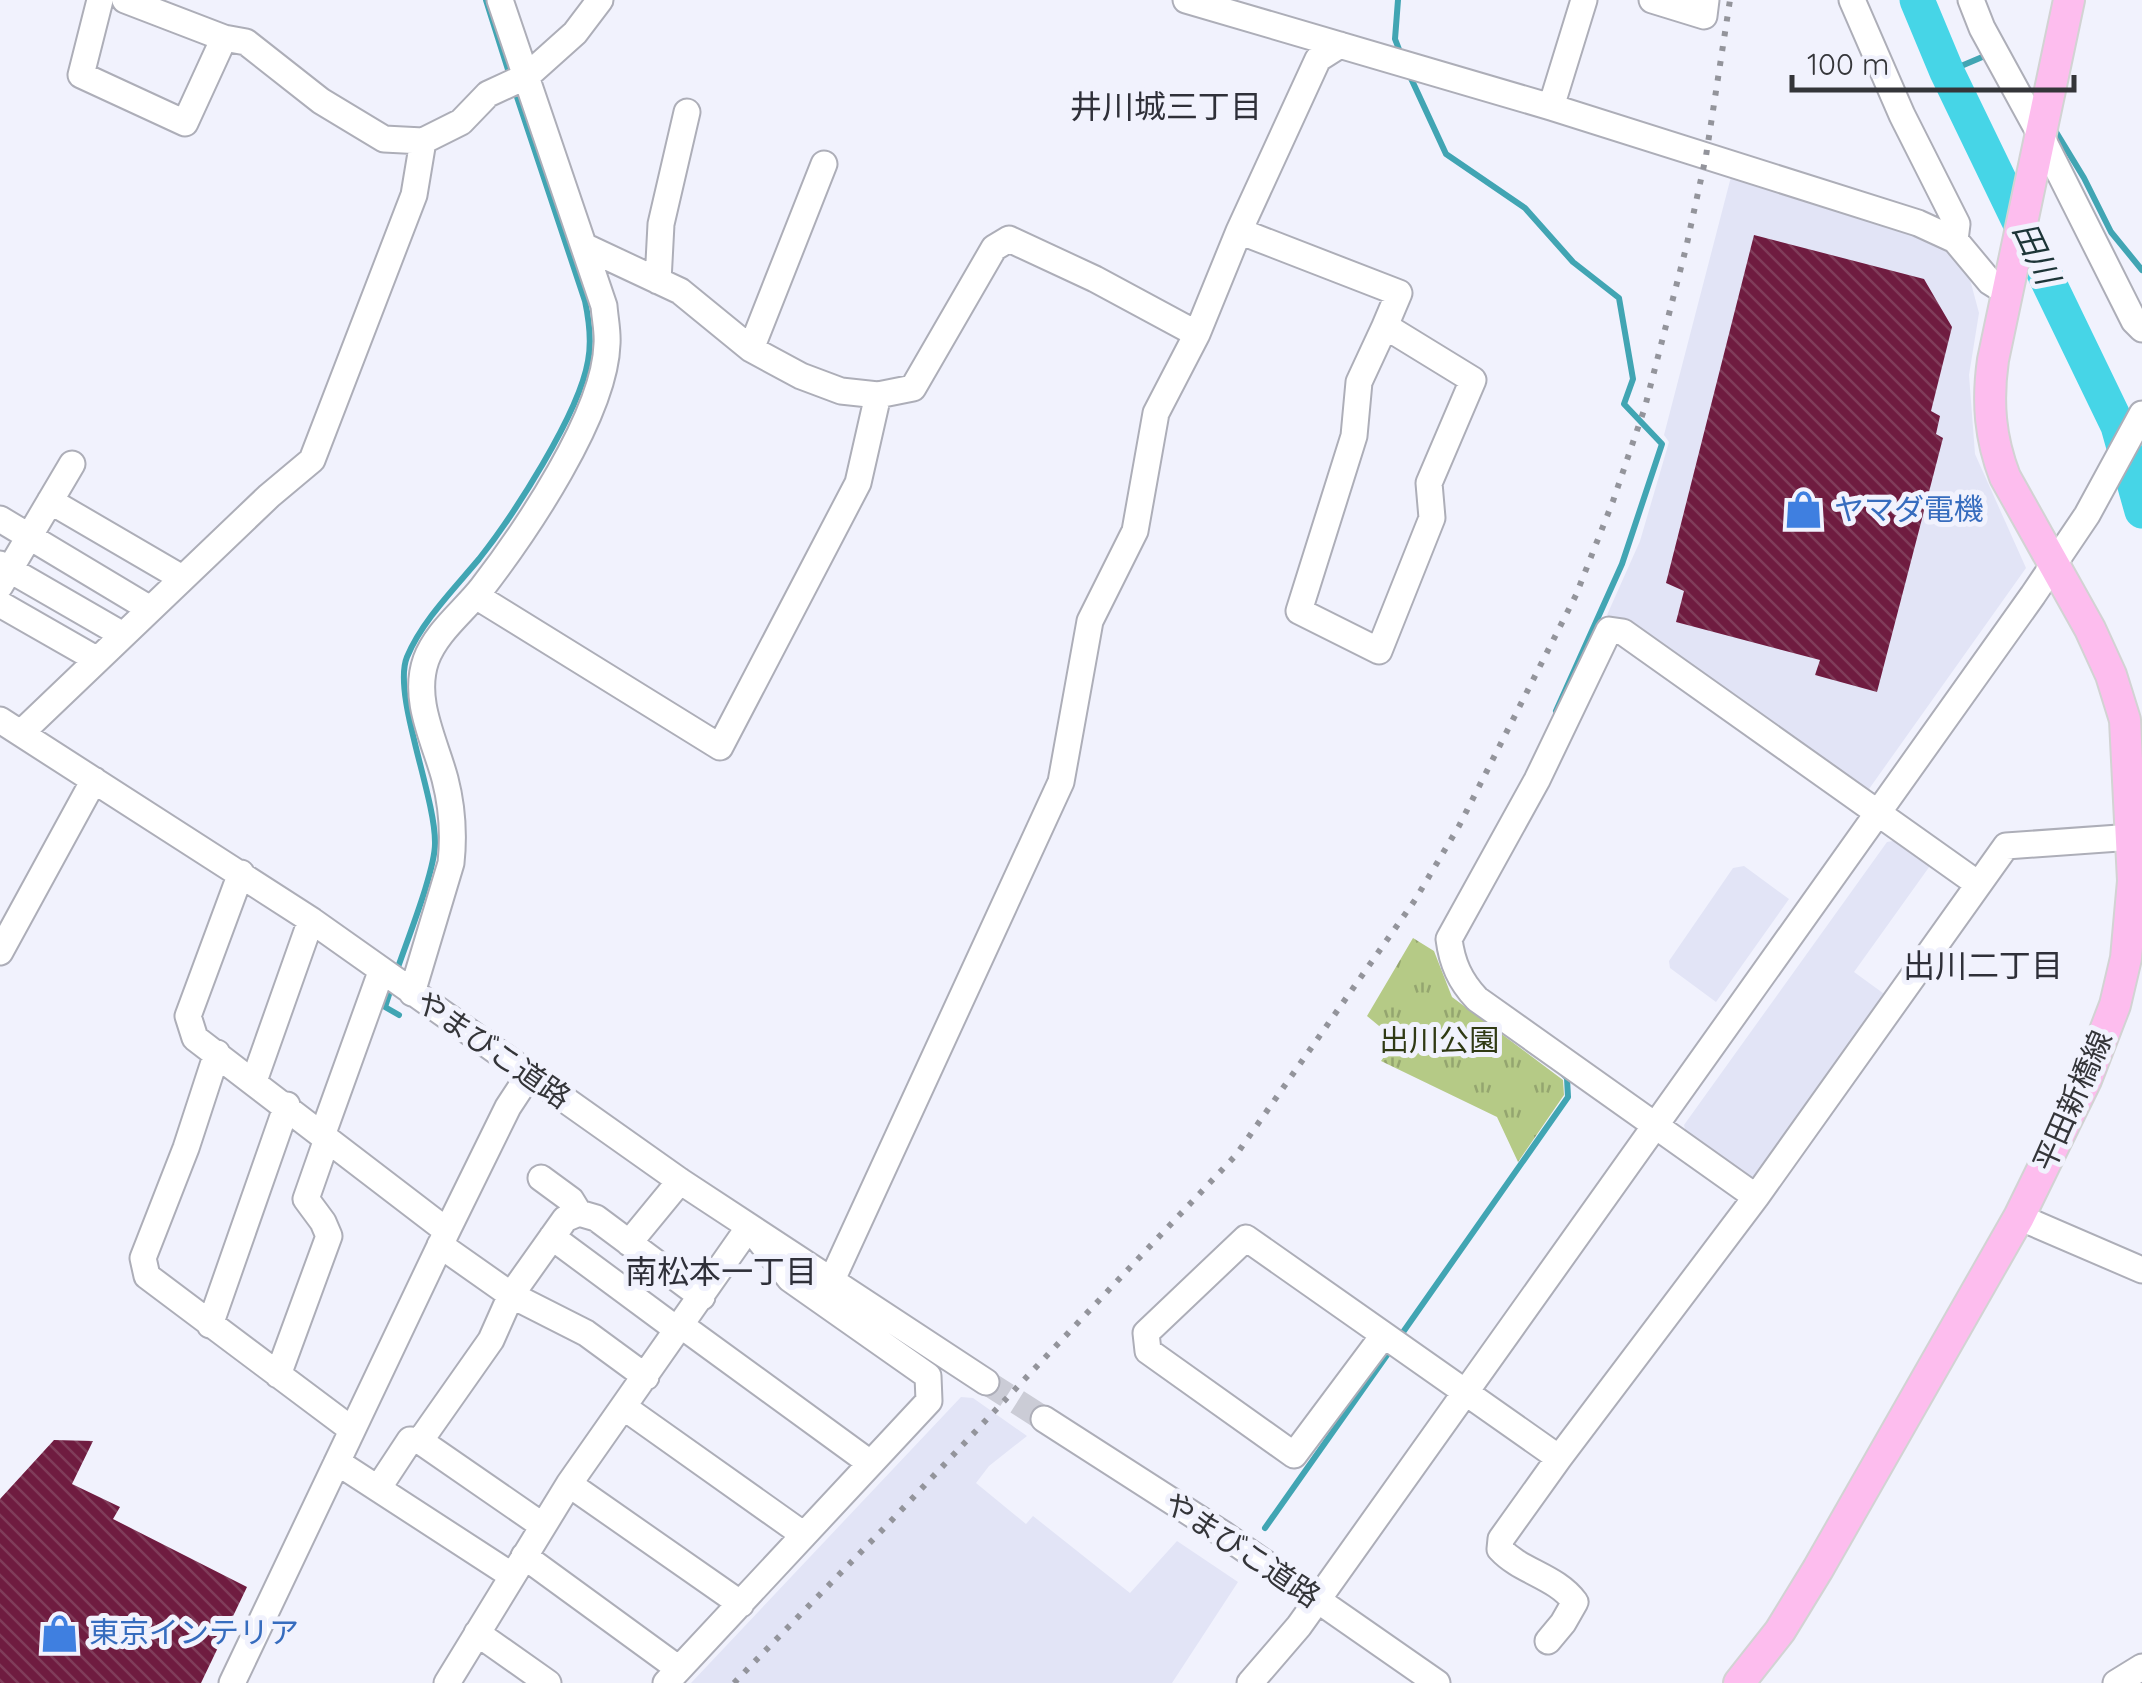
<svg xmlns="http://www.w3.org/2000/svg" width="2142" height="1683" font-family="Quicksand,'Noto Sans JP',sans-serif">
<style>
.built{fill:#e2e4f6}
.park{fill:url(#park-tufts)}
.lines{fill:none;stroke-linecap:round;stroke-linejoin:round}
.stream{stroke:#41a5b3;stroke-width:6}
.river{stroke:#46d5e7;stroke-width:35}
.building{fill:url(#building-back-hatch)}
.minor-tunnel{stroke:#cbccd6;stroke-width:25;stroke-dasharray:25 12;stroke-linecap:butt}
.minor-casing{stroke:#adaeb8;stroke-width:29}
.major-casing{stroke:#d2d3d3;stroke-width:34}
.minor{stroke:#fff;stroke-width:25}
.major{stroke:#fdbdee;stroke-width:30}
.rail{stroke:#93949b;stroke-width:6;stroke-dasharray:5 10;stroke-linecap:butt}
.labels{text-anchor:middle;stroke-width:10;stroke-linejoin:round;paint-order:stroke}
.shop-label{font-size:30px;fill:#366cbe;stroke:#f1f2fd;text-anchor:start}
.park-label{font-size:30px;fill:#303a14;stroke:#f1f2fd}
.street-label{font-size:30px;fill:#343539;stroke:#f1f2fd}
.neighbourhood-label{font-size:32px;fill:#2f3039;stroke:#f1f2fd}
.water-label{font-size:32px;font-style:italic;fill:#1d3538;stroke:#f1f2fd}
</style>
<defs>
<pattern id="park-tufts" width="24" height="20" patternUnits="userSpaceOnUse" patternTransform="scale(2.5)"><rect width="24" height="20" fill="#b5ca86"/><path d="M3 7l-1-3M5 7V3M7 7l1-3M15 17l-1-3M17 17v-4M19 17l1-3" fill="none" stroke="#94a56f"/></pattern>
<pattern id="building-back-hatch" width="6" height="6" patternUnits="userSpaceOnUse" patternTransform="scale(2.5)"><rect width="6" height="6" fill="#6f1c40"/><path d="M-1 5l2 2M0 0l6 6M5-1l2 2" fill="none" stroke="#803d5a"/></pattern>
</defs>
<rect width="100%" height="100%" fill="#f1f2fd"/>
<path class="built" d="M1732 173 1924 235 1950 251 1968 272 1979 313 1969 375 1975 454 2026 568 1869 789 1859 792 1607 615 1640 541 1669 442 1664 435Z
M1898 840 1932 863 1854 972 1887 996 1760 1176 1747 1178 1687 1137 1684 1125 1887 842Z
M1744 866 1789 899 1716 1002 1670 968 1669 961 1733 868Z
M961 1397 973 1398 1027 1436 989 1466 976 1483 1026 1524 1033 1516 1130 1593 1177 1541 1238 1582 1172 1683H691Z"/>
<path class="park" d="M1413 938 1434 951 1452 997 1563 1080 1564 1095 1518 1162 1497 1117 1381 1061 1396 1040 1367 1016Z"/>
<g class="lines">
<path class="stream" d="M486 0 511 79
M1398 0 1395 39 1402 57
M1947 72 1987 55
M1409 74 1446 154 1525 208 1573 262 1619 298 1633 379 1624 404 1662 444 1622 564 1556 711
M2053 127 2084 178 2111 232 2142 270
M396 973C406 943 436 869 435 842 435 795 392 693 407 657 422 621 454 589 479 559 513 516 579 414 588 361 592 341 589 320 585 301L515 91
M392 985 385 1007 399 1015
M1401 1335 1568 1097 1567 1078 1562 1073
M1265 1528 1387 1355"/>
<path class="river" d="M1917 0 1947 72 2118 426 2142 511"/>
</g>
<path class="building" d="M1754 235 1924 279 1952 327 1931 411 1940 416 1936 434 1943 438 1877 692 1815 675 1820 660 1676 622 1684 591 1666 583Z
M54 1440 93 1441 72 1484 120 1507 113 1519 247 1587 201 1683H0V1499Z"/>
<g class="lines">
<path class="minor-tunnel" d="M986 1382 1044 1419"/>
<defs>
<path id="minor" d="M100 0 81 75 185 123 224 38
M125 0 224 38 246 42 321 101 384 139 423 141 461 122 488 94 527 76 575 33 600 0
M1186 0 1551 107 1918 223 1955 240 1990 282 2006 292
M1652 0 1704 16 1706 0
M1852 0 1902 115 1957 224 1955 240
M1971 0 1982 28 2040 134 2134 321 2142 329
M1551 107 1584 0
M1239 231 1399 293 1385 326 1473 380 1429 483 1432 518 1379 651 1299 611 1354 436 1359 382 1385 326
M584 246 680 291 751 349 801 376 841 391 878 395 913 388 994 248 1009 239 1095 279 1197 334
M658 281 661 224 687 112
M751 349 824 164
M50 501 182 578
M0 519 150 609
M0 564 123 635
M0 586 72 464
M476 596 720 747 858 483 878 395
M0 604 96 659
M0 720 311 920 680 1181 986 1382
M21 733 269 496 312 460 414 195 423 141
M241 873 188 1016 195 1038 447 1231
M0 952 94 780
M412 993 451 863C454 835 452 806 445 779 435 741 412 700 426 660 436 632 464 611 482 588 525 532 605 415 607 344 608 332 605 319 604 306L500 0
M217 1053 186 1148 143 1258 147 1276 351 1429
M254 1081 311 920
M323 1133 381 972
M541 1178 571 1200 579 1213 596 1218 702 1297
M1756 1197 1477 999C1460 981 1452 963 1449 939L1537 780 1609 630 1623 632 1978 884
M579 1213 565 1219 511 1295 586 1333 646 1377
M2019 1217 2142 1270
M552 1237 679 1331
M629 1243 680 1181
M831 1282 1061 782 1090 621 1135 531 1156 413 1197 334 1239 231 1318 59 1340 45
M210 1325 287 1105
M682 1326 870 1463
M1383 1336 1294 1455 1148 1351 1146 1333 1246 1238 1559 1458 1756 1197 2006 846 2133 837
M278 1375 329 1236 323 1222 306 1199 327 1139
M625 1408 804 1535
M1044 1419 1223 1534 1437 1683
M420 1441 543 1526
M337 1462 511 1575
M569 1484 741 1604
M379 1487 410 1440 420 1441 491 1340 511 1295 440 1245
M524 1556 679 1669
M477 1633 548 1683
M1548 1641 1563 1623 1575 1602C1556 1576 1521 1572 1500 1549L1501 1539 1559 1458
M232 1683 447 1231 508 1107 529 1075
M447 1683 569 1484 749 1227 790 1279 928 1376 929 1401 666 1683
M1250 1683 1299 1626 2033 595 2087 515 2142 414
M2116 1683 2142 1667"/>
<path id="major" d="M1739 1683 1780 1631 1818 1569 2019 1217 2086 1080 2115 1005 2126 958 2133 881 2125 720 2111 675 2090 629 2005 477C1990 438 1987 402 1993 360L2069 0"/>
</defs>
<use href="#minor" class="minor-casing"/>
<use href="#major" class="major-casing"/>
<use href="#minor" class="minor"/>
<use href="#major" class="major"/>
<path class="rail" d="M734 1683 890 1522 1236 1155 1415 900 1459 826 1576 595 1613 501 1645 407 1686 248 1706 156 1730 0"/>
</g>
<defs>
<symbol id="shop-bare" viewBox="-9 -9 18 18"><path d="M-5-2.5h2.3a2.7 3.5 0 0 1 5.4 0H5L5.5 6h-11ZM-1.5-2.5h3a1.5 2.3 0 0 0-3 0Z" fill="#3f7fe0" stroke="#f1f2fd" stroke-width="2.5" paint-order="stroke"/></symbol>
</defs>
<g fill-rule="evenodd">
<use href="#shop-bare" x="1776" y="482" width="55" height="55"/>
<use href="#shop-bare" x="32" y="1606" width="55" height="55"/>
</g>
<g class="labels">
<g class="shop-label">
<text x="1834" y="520">ヤマダ電機</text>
<text x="89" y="1643">東京インテリア</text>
</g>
<g class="park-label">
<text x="1439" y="1051">出川公園</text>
</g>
<g class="street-label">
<text transform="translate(493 1050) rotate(35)" y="10">やまびこ道路</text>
<text transform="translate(2073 1101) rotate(-66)" y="10">平田新橋線</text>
<text transform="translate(1242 1550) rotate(34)" y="10">やまびこ道路</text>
</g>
<g class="neighbourhood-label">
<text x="1166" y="118">井川城三丁目</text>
<text x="1983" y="977">出川二丁目</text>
<text x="721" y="1283">南松本一丁目</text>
</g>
<g class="water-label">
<text transform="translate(2036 253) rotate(65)" y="11">田川</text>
</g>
</g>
<path d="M1792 75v15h282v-15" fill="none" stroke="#343539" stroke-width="5"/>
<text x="1807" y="75" font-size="30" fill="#343539" stroke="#f1f2fd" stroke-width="8" paint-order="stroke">100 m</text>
</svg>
